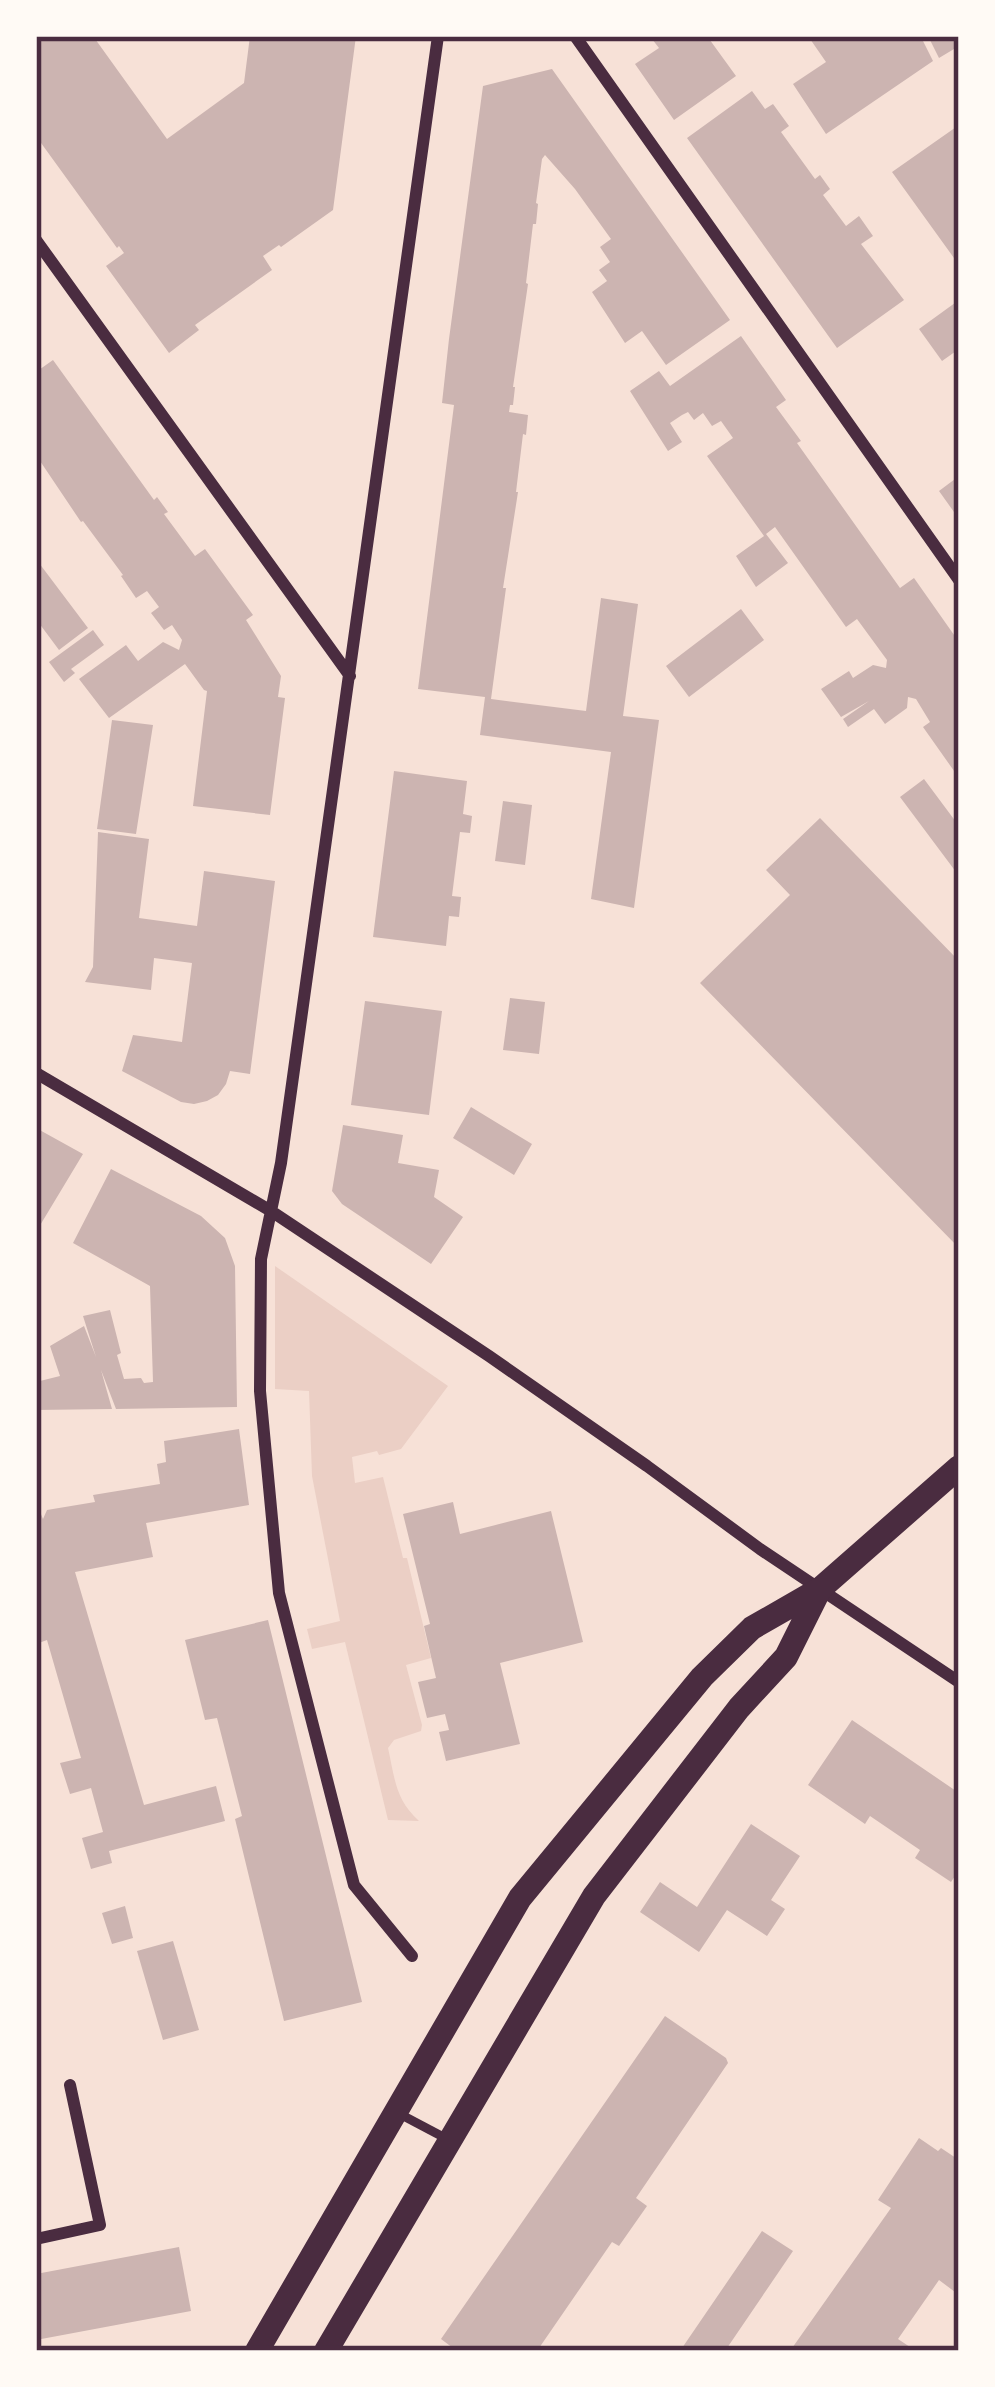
<svg xmlns="http://www.w3.org/2000/svg" width="995" height="2387" font-family="'Roboto Serif',serif">
<style>
.green{fill:#ebcfc5}
.building{fill:#ccb4b1}
.lines{fill:none;stroke-linecap:round;stroke-linejoin:round}
.service{stroke:#4a2c40;stroke-width:9}
.minor{stroke:#4a2c40;stroke-width:12}
.secondary{stroke:#4a2c40;stroke-width:24}
.neatline{fill:none;stroke:#4a2c40;stroke-width:4.5}
</style>
<rect width="100%" height="100%" fill="#f7e1d7"/>
<path class="green" d="M275 1266 448 1386 401 1449 379 1455 377 1451 352 1457 355 1483 383 1477 403 1558H407L431 1658 406 1665 422 1725 421 1731 394 1740 388 1748C395 1779 395 1799 419 1821L388 1820 345 1642 312 1649 307 1629 340 1621 312 1476 309 1391 275 1389Z"/>
<path class="building" d="M36 36H93L167 139 244 83 250 36H356L333 210 281 247 279 245 263 256 272 270 195 325 199 330 169 353 106 266 124 253 119 246 117 248 36 136Z
M656 36H707L736 76 674 120 635 64 659 48 652 39Z
M808 36H953L959 46 939 58 929 38 923 41 933 61 826 134 793 84 826 62Z
M552 69 730 320 666 365 642 331 625 343 592 292 607 281 599 270 610 262 600 247 611 239 575 189 545 155 542 159 536 203 538 204 536 224H533L526 283 528 284 513 387H515L513 405H510L509 412 528 415 526 435 523 434 516 492H518L503 588H506L491 699 586 711 601 598 638 604 623 716 659 720 634 908 591 899 611 752 480 735 485 697 418 689 454 405 442 403 449 339 483 86Z
M752 91 765 109 773 104 789 126 781 132 815 179 820 175 830 189 823 195 846 226 859 216 873 236 861 244 904 300 837 348 687 138Z
M959 125V265L892 172Z
M959 300V349L942 361 919 329Z
M741 336 786 400 776 407 801 441 797 443 900 588 914 578 959 642V778L923 727 930 722 916 699 908 697 907 708 885 724 874 709 848 727 843 719 869 701 841 717 821 689 849 671 853 678 873 665 886 668 887 660 857 619 846 627 775 527 766 534 788 563 756 587 736 556 764 536 707 456 733 438 721 421 712 426 703 413 694 420 688 412 682 415 670 423 682 442 668 451 630 391 659 371 670 386Z
M53 360 154 500 157 497 168 512 164 514 195 556 205 549 253 615 246 620 281 676 278 697 285 698 270 815 193 806 207 691 204 690 185 664 109 718 79 679 126 645 138 661 163 642 179 650 182 640 172 625 164 630 151 613 159 607 147 591 136 598 121 576 123 575 83 521 81 522 36 455V372Z
M959 476V519L939 491Z
M36 559 88 628 59 650 36 619Z
M741 609 764 640 689 697 666 666Z
M93 630 104 645 71 669 75 673 64 682 49 662Z
M112 720 153 725 136 834 97 829Z
M394 771 467 781 463 814 472 816 470 833 460 832 452 896 461 897 459 917 449 916 446 946 373 937Z
M924 779 959 826V876L900 797Z
M503 801 532 805 525 865 495 861Z
M820 818 959 961V1248L700 983 790 895 766 870Z
M98 832 149 839 139 918 197 926 204 871 275 881 250 1074 230 1071 226 1084 218 1095 207 1101 194 1104 181 1102 122 1071 133 1035 182 1042 192 963 154 958 151 990 85 982 93 967Z
M510 998 545 1002 539 1054 503 1050Z
M365 1001 442 1011 429 1115 351 1105Z
M471 1107 532 1144 514 1175 453 1138Z
M343 1125 403 1135 398 1163 439 1170 434 1197 463 1217 431 1264 342 1204 332 1191Z
M36 1128 83 1154 36 1232Z
M111 1169 201 1216 225 1238 235 1266 237 1407 116 1409 101 1370 112 1409 36 1410V1382L60 1376 50 1346 84 1326 96 1357 83 1316 110 1310 121 1353 117 1355 124 1379 141 1378 144 1383 153 1382 150 1286 73 1243Z
M239 1429 249 1505 146 1523 153 1557 75 1572 144 1805 216 1786 225 1821 109 1851 112 1863 91 1869 82 1838 103 1832 91 1788 70 1794 60 1763 81 1758 47 1640 36 1644V1502L43 1519 47 1510 95 1502 93 1495 160 1484 157 1464 166 1462 164 1441Z
M453 1502 460 1534 551 1511 583 1642 500 1663 520 1744 446 1761 439 1732 449 1730 445 1714 427 1718 418 1682 436 1678 424 1626 430 1624 403 1514Z
M268 1620 362 2002 284 2021 235 1819 242 1816 217 1718 205 1720 185 1640Z
M852 1720 959 1793V1870L951 1882 915 1858 920 1850 870 1816 865 1824 808 1785Z
M751 1824 800 1856 771 1900 785 1909 767 1936 727 1910 699 1952 640 1912 660 1882 697 1907Z
M125 1906 133 1938 112 1944 102 1913Z
M173 1941 199 2030 163 2040 137 1951Z
M665 2016 726 2058 728 2063 636 2198 647 2206 619 2246 612 2242 537 2351H457L441 2339Z
M919 2138 938 2151 941 2148 959 2160V2295L939 2280 898 2339 916 2351H790L891 2208 878 2200Z
M762 2231 793 2251 725 2351H680Z
M179 2247 191 2311 36 2340V2274Z"/>
<g class="lines">
<path class="service" d="M396 2112 449 2140"/>
<path class="minor" d="M575 36 959 580
M36 240 350 676
M36 1073 271 1211 489 1356 647 1466 760 1549 959 1682
M412 1956 354 1885 279 1593 260 1391 261 1259 281 1163 438 36
M36 2239 100 2225 70 2085"/>
<path class="secondary" d="M257 2351 520 1898 702 1677 752 1628 820 1589 959 1467
M326 2351 594 1896 739 1708 786 1657 819 1591"/>
</g>
<rect width="995" height="2387" fill="none" stroke="#fffaf5" stroke-width="78"/>
<rect x="39" y="39" width="917" height="2309" class="neatline"/>
</svg>
